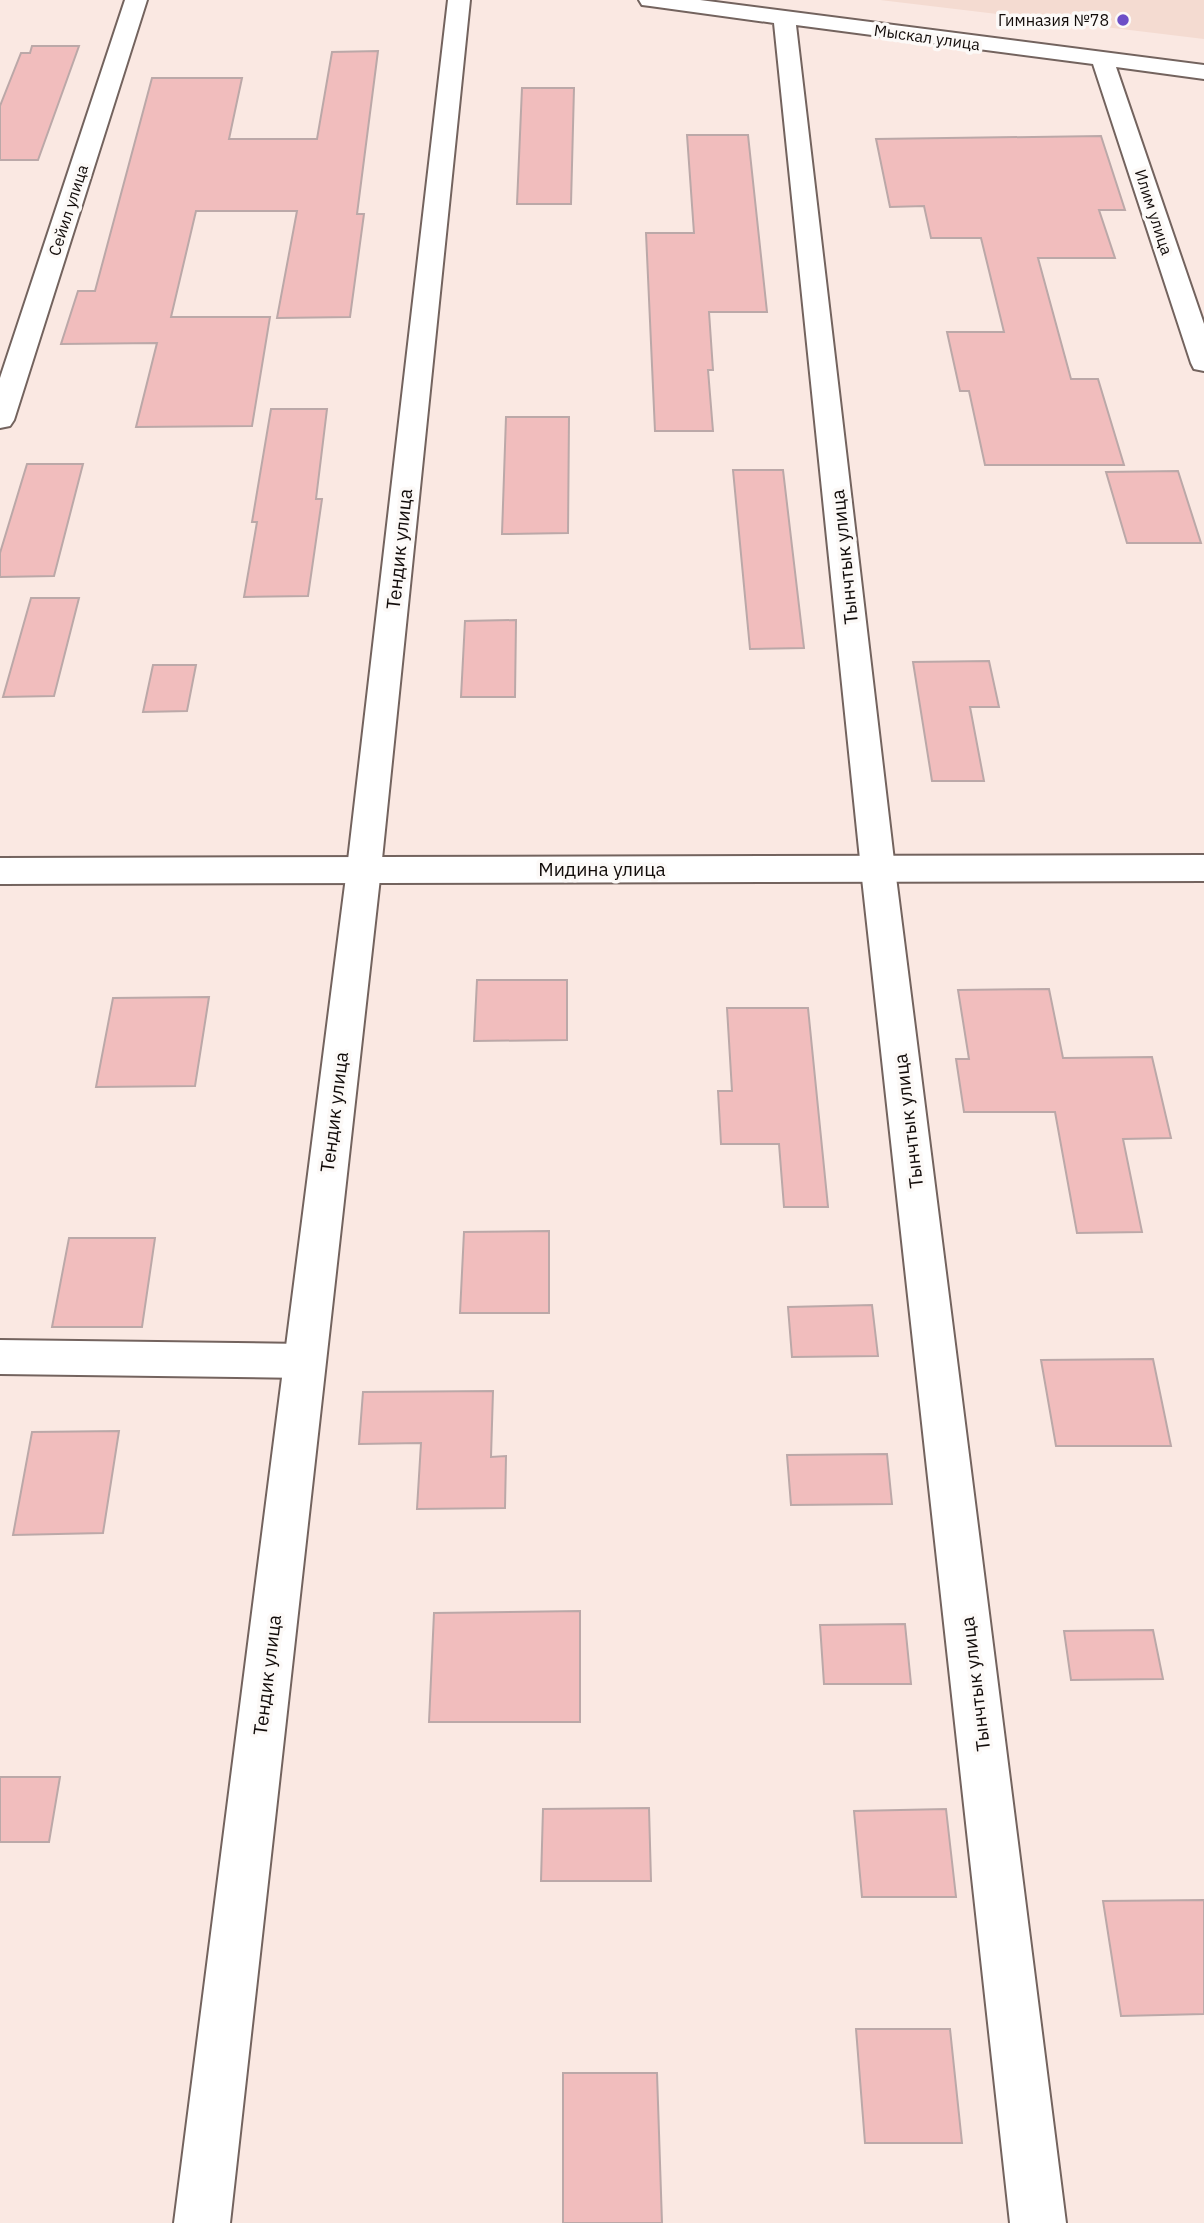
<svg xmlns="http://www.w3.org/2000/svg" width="1204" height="2223" font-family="'IBM Plex Sans',sans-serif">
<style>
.built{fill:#f4dbd1}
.building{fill:#f1bdbd;stroke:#bba8a8;stroke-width:2}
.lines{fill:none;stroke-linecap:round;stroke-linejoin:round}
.service-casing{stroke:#73635e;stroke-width:4}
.minor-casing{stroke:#73635e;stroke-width:4}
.tertiary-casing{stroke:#73635e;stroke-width:4}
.service{fill:#fff;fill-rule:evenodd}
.minor{fill:#fff;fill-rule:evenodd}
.tertiary{fill:#fff;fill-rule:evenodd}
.poi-dot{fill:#6c4ec7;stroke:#fcf9f7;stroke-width:2.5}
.labels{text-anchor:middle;stroke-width:7;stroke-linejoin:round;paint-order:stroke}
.far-poi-label{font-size:16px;fill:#120c0a;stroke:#fcf9f7;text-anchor:end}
.far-street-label{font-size:16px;fill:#120c0a;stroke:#fcf9f7}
.street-label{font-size:19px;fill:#120c0a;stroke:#fcf9f7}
</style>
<rect width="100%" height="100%" fill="#fae8e2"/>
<path class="built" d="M880 0H1204V39Z"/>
<path class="building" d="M32 46H79L38 160H0V106L21 53H30Z
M378 51 357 214H364L350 317 277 318 297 211H196L171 317H270L252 426 136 427 157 343 61 344 78 291H95L152 78H242L229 139H317L332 52Z
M522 88H574L571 204H517Z
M687 135H748L767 312H709L713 370H708L713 431H655L646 233H694Z
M1101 136 1125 210H1099L1115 258H1038L1071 379H1098L1124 465H985L969 391H960L947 332H1004L981 238H931L924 206 890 207 876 139Z
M271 409H327L316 499H322L308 596 244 597 257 522H252Z
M506 417H569L568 533 502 534Z
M27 464H83L54 576 0 577V553Z
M733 470H783L804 648 750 649Z
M1178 471 1201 543H1127L1106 472Z
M31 598H79L54 696 3 697Z
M516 620 515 697H461L465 621Z
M989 661 999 707H970L984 781H932L913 662Z
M153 665H196L187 711 143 712Z
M477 980H567V1040L474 1041Z
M1049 989 1063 1058 1152 1057 1171 1138 1123 1139 1142 1232 1077 1233 1055 1112H964L956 1059H969L958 990Z
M209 997 195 1086 96 1087 113 998Z
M727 1008H808L828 1207H784L779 1144H721L718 1091H732Z
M549 1231V1313H460L464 1232Z
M69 1238H155L142 1327H52Z
M872 1305 878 1356 792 1357 788 1307Z
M1153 1359 1171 1446H1056L1041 1360Z
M493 1391 491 1457 506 1456 505 1508 417 1509 421 1443 359 1444 363 1392Z
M119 1431 103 1533 13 1535 32 1432Z
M887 1454 892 1504 791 1505 787 1455Z
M580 1611V1722H429L434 1613Z
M905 1624 911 1684H824L820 1625Z
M1153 1630 1163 1679 1071 1680 1064 1631Z
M0 1777H60L49 1842H0Z
M649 1808 651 1881H541L543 1809Z
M946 1809 956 1897H862L854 1811Z
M1204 1900V2014L1121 2016 1103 1901Z
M856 2029H950L962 2143H865Z
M563 2073H657L662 2223H563Z"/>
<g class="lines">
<defs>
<path id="service" d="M0 1340 305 1344 318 1349 323 1361 318 1373 305 1378 0 1374Z"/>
<path id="minor" d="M125 0H147L14 420 10 426 0 428V378Z
M448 0H470L381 869 230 2223H174L347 869Z
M639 0H700L1204 65V79L1116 67 1204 324V371L1194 369 1191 363 1093 64 796 25 895 869 1066 2223H1010L861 869 774 23 650 6 642 5Z"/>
<path id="tertiary" d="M1204 855V881L0 884V858Z"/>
</defs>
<use href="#service" class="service-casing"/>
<use href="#minor" class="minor-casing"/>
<use href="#tertiary" class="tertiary-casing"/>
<use href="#service" class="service"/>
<use href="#minor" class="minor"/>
<use href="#tertiary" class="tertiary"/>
</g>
<circle class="poi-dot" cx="1123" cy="20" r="7"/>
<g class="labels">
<g class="far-poi-label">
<text x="1109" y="26">Гимназия №78</text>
</g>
<g class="far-street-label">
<text transform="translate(927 37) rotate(8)" y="6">Мыскал улица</text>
<text transform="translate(68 210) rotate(-72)" y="6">Сейил улица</text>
<text transform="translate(1154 212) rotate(72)" y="6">Илим улица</text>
</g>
<g class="street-label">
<text transform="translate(399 549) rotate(-84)" y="7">Тендик улица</text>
<text transform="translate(844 557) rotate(-96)" y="7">Тынчтык улица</text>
<text x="602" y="876">Мидина улица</text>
<text transform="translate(334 1112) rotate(-83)" y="7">Тендик улица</text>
<text transform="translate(908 1121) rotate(-97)" y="7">Тынчтык улица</text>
<text transform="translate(267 1675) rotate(-83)" y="7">Тендик улица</text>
<text transform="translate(975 1684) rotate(-97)" y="7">Тынчтык улица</text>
</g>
</g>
</svg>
